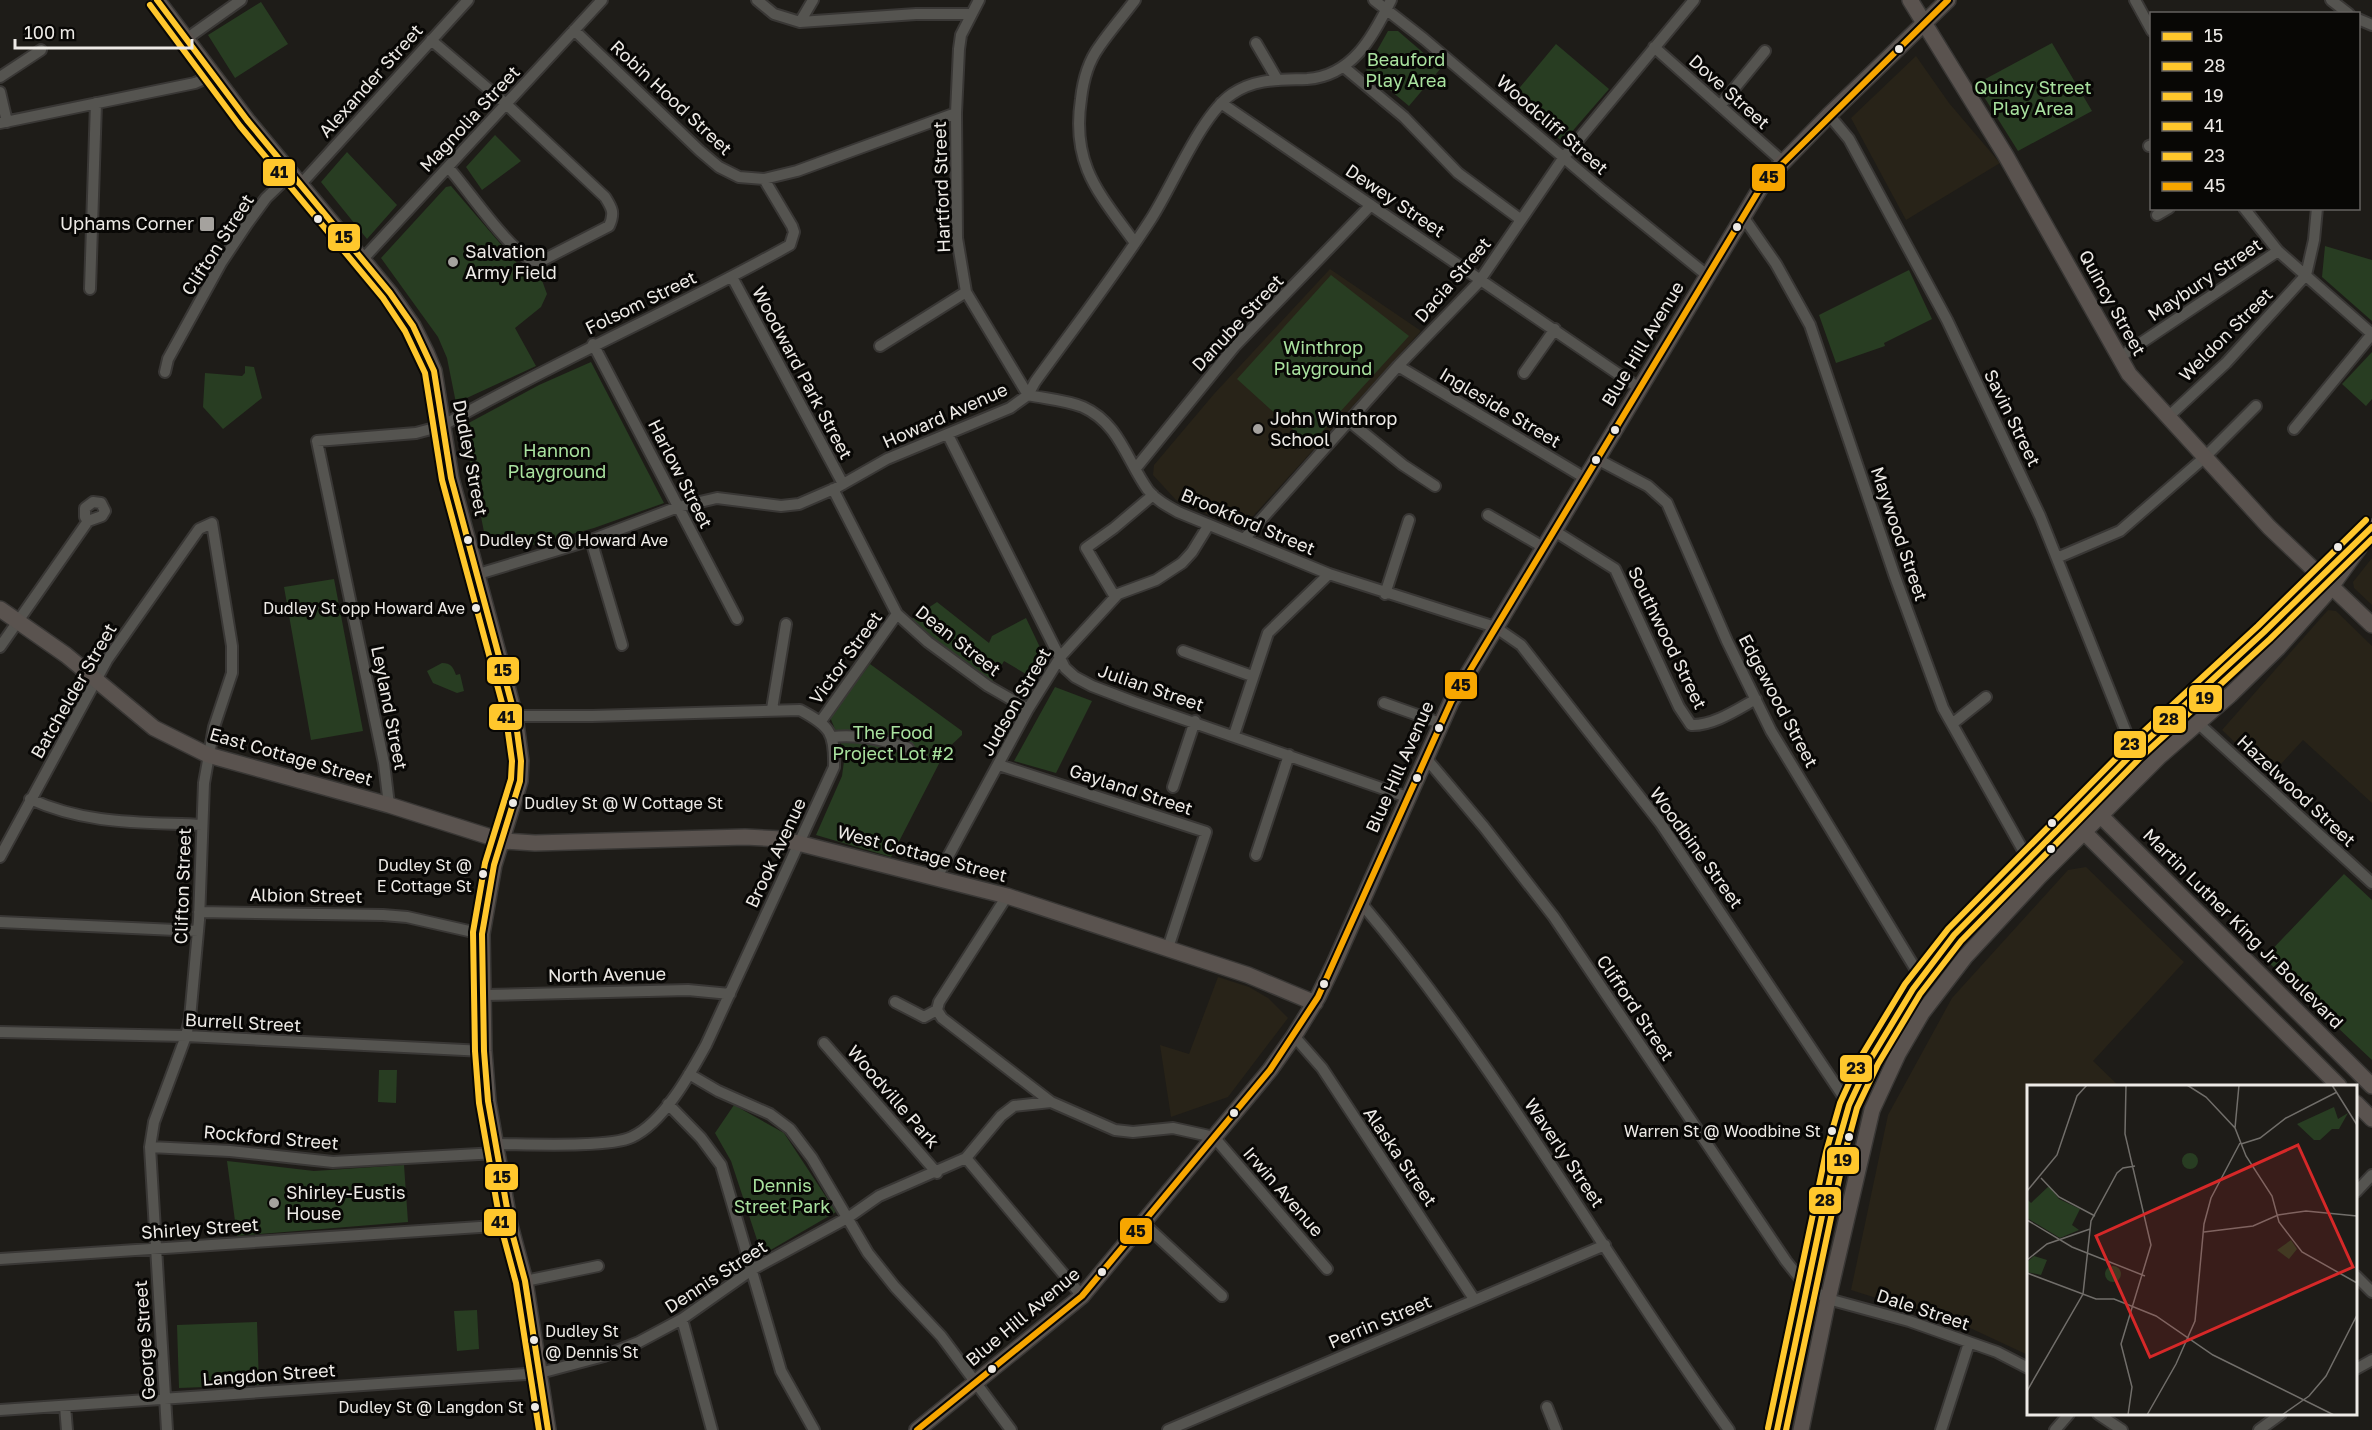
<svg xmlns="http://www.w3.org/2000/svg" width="2372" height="1430" font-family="'Golos Text',sans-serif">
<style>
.built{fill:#282318}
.green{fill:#283d22}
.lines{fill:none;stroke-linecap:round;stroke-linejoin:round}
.street-casing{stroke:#393735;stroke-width:14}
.secondary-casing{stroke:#393735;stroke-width:18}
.street{stroke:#555450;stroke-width:10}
.secondary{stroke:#5a534f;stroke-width:15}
.bus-1-casing{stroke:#080705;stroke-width:10}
.bus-2-casing{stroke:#080705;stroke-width:10}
.bus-3-casing{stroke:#080705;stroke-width:10}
.bus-4-casing{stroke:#080705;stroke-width:10}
.bus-5-casing{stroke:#080705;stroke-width:10}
.bus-6-casing{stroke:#080705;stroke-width:10}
.bus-1{stroke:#ffc72c;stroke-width:6}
.bus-2{stroke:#ffc72c;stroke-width:6}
.bus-3{stroke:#ffc72c;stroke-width:6}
.bus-4{stroke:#ffc72c;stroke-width:6}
.bus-5{stroke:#ffc72c;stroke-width:6}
.bus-6{stroke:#f7a600;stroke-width:6}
.bus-dot{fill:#edeae6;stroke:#080705;stroke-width:2}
.poi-dot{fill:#a5a29e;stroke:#080705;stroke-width:2}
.labels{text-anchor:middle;stroke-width:6;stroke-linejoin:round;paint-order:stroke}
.bus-label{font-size:16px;fill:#edeae6;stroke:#080705;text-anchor:end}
.park-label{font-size:18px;fill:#a9e29f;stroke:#080705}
.street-label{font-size:18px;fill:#edeae6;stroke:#080705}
.poi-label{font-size:18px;fill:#edeae6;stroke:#080705;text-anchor:start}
.inset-road{fill:none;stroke:#716e6a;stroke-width:1.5}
.view{fill:#d62828;fill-opacity:0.15;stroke:#d62828;stroke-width:3}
.inset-edge{fill:none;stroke:#edeae6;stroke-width:3}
.line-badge{stroke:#080705;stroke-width:2}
.pale-badge-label{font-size:16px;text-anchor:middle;font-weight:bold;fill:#111}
</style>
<rect width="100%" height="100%" fill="#1e1c18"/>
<path class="built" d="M1916 56 1949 103 2000 163 1906 220 1851 118Z
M1330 269 1421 331 1245 525 1234 526 1176 500 1153 475 1154 465 1214 394Z
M2372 558V605L2354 588 2353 582Z
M2328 610 2336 611 2372 646V803L2303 740 2270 776 2222 730Z
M2086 867 2184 962 2093 1061 2119 1086H2028V1355L1968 1327 1851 1290 1888 1115 1952 998 2068 870Z
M1218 977 1249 987 1268 998 1288 1018 1228 1097 1171 1117 1160 1045 1189 1054Z"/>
<path class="green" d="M261 2 288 44 235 78 208 35Z
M1388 31H1398L1441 68 1409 106 1366 70Z
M2052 43 2092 111 2018 151 1976 84Z
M1556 44 1609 89 1563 142 1511 98Z
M495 135 521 161 482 190 466 167Z
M347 152 397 205 367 239 321 182Z
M451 186 527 275H540L547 294 541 307 515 328 536 366 456 403 447 358 438 337 381 258 446 187Z
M2325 246 2372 260V321L2322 277Z
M1909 270 1932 319 1884 343 1885 346 1836 363 1819 315Z
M1331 275 1409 336 1310 445 1237 379Z
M2372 352V399L2366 406 2342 384Z
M591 362 664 503 594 528 529 546 521 548 518 536 486 542 463 426 539 385Z
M245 366 254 367 262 398 223 429 203 407 205 373 242 376 245 373Z
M334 579 363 731 311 740 284 587Z
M937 602 989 643 992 636 1026 618 1046 660 1036 680 1004 661 992 682 910 620Z
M442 663C451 663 453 667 456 675L460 674 464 691 457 693 433 683 427 671Z
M870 664 962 731V735L946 750 891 857 816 835 842 776 845 754 830 717Z
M1055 687 1092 701 1056 773 1014 761Z
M2344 874 2372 900V1060L2264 958Z
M379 1070H397L396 1103 378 1102Z
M734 1105 784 1133 836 1212 762 1255 731 1161 715 1133Z
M227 1161 314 1171 404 1165 408 1222 237 1236Z
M477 1310 479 1349 457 1351 454 1311Z
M257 1322 259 1385 179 1388 177 1325Z"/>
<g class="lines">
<defs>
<path id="street" d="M757 0 774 14 800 22 916 14H970
M979 0 961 35 959 49 956 113 957 238 966 292 1028 395C1047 399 1066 400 1083 407 1119 423 1127 461 1148 490 1156 500 1167 506 1178 512L1329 574 1495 627 1521 645 1661 824 1849 1105
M1374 0 1424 39 1603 191 1708 276
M2135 0 2152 31
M2331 0 2349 14
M2358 19 2372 25
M800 22 813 0
M574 30 700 151 719 167 739 177 764 179 797 171 956 113
M186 39 241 0
M431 40 506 104 605 197C612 208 615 213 609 226L541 261C536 261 533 262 528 258 504 243 469 191 448 167
M1256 43 1277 79
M1654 47 1782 161
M1345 68 1404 117 1458 173 1520 219
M0 77 41 50
M0 92 7 122
M1221 103 1639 388
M1720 106 1765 51
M1829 115 1849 139 1947 320 2040 516 2134 752
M0 123 195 83 213 75
M2149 146 2152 145
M300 185 468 0
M2244 208 2278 251 2372 334
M2157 215 2169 208
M1744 218 1776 264 1810 325 1894 574 1943 708 2028 859
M1135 243C1099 193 1071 165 1081 99 1083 81 1088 62 1099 47 1110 31 1123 16 1135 0
M362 260 602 0
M732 277 843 484
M90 289 96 103
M593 344 737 619
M880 346 966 292
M2120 357 2278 251
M1398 366 1585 478
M165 372 168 359 221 263 247 224 266 198 291 174
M1524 373 1555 329
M2168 417 2226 363 2306 275 2314 240 2317 208
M1349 421 1403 465 1435 486
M2294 429 2372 334
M948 435 1065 668 1075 677 1092 686 1134 702 1407 797
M1597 459 1648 486 1667 503 1727 641 1771 731 1921 978
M1136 468 1234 347 1371 205
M833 489 897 614 928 642 988 686 1028 709
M1488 515 1543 547
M1553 530 1615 569 1679 707 1691 725C1713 726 1738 709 1756 699
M1244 539 1398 366 1478 283 1564 157 1694 0
M591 540 622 645
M2059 557 2120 531 2205 457 2256 406
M475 575 591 540 678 507 717 498 781 506 799 504 836 488 887 459 1010 408 1028 395 1035 382C1074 328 1115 275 1151 219 1173 185 1201 115 1232 94 1256 78 1280 80 1307 79 1352 76 1373 37 1391 0
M1385 594 1409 520
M1115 597 1086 548 1114 528 1153 495
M0 647 88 521 102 516 105 511 101 503 93 502 85 508V517L88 521
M1183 651 1252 676
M1384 703 1440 723
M772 709 786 624
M821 721 897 614
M2198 723 2372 883
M1952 724 1986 697
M1234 735 1268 633 1329 574
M832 737C859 734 883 740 908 748
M1425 757 1484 827 1554 917 1786 1261 1806 1286 1828 1299 1909 1321 1997 1352 2028 1368
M999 765 1206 832 1168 948
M1173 787 1195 721
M30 799C87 825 141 822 202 825
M389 805 384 763 317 441 416 433 442 426C556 361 676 309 790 245L794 232 792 226 764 179
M1256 855 1289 755
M0 857 107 660 199 529 212 523 232 646V673L214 727 204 783 199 920 190 1018 186 1036 154 1122 150 1147 167 1430
M937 877 1028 709 1061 656 1118 594 1156 580 1182 563 1192 552 1208 526
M1007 896 939 1002 937 1010 942 1018 1051 1102 1115 1130 1133 1132 1173 1128 1214 1137 1327 1269
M1361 903C1500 1067 1603 1256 1729 1430
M199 912 383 915 407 917 482 934
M0 922 198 931
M485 995 688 990 730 994
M895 1002 924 1017 937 1010
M0 1032 186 1036 484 1051
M1294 1036 1322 1068 1474 1299
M824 1043 937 1173
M689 1074 718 1091 770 1114 790 1129 812 1158 868 1253 895 1287 941 1336 1011 1430
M668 1104 701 1138 721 1165 781 1371 814 1430
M496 1144C525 1144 610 1148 632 1137 663 1123 690 1074 706 1045L834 767C835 733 830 726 800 710L592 716H515
M150 1147 230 1151 333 1162 497 1153
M966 1158 1082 1296
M2356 1192 2372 1175
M1143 1223 1222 1296
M0 1259 510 1225
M2356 1276 2372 1292
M525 1281 598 1266
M682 1319 712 1430
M2356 1369 2372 1360
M65 1406 67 1430
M1547 1407 1556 1430
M0 1410 540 1373 604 1356 639 1342 682 1319 753 1269 849 1217 879 1196 966 1158 1001 1116 1014 1106 1051 1102
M2098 1414 2122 1430
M1168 1430 1605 1245
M1941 1430 1969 1343
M2055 1430 2069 1414
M2259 1430 2281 1414"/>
<path id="secondary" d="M157 0 247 120 390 293 413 326 426 352 434 371 451 478 515 716 521 761 520 781 494 865 482 934 484 1051 488 1101 497 1153 510 1225 525 1281 548 1430
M1910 0 2006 156 2129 374 2269 527 2372 625
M0 609 66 655 154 728 208 755 389 805 503 841 535 843 745 837 782 839 1007 896 1248 975 1315 1003
M2095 810 2372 1086
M2078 826 2339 1086
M2356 1103 2372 1119
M917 1430 1082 1296 1270 1070 1294 1036 1318 997 1334 964 1451 702 1764 182 1829 115 1948 0
M1777 1430 1835 1154 1849 1105 1870 1060 1913 989 1954 935 2134 752 2264 632 2330 565 2372 527
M1801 1430 1828 1299 1872 1110 1898 1054 1922 1013 1965 957 2040 876 2160 756 2230 695 2278 648 2325 595 2359 548"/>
</defs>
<use href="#street" class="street-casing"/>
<use href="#secondary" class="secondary-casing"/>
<use href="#street" class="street"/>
<use href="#secondary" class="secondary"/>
<defs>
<path id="bus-1" d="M157 0 247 120 390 293 413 326 434 371 451 478 515 716 521 761 520 781 494 865 482 934 484 1051 488 1101 510 1225 525 1281 548 1430"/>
<path id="bus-2" d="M1777 1430 1835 1154 1849 1105 1870 1060 1913 989 1954 935 2134 752 2264 632 2372 527"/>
<path id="bus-3" d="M1786 1430 1844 1156 1857 1108 1878 1064 1920 994 1961 941 2140 758 2270 639 2372 539"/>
<path id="bus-4" d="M150 5 240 126 383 298 405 331 425 373 442 480 506 718 512 761 511 779 485 863 473 932 475 1051 479 1103 501 1227 516 1283 539 1430"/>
<path id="bus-5" d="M1768 1428 1826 1152 1840 1103 1862 1055 1905 984 1948 929 2128 746 2258 626 2366 520"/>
<path id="bus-6" d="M917 1430 1082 1296 1270 1070 1318 997 1451 702 1764 182 1948 0"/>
</defs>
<use href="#bus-1" class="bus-1-casing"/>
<use href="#bus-2" class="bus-2-casing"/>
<use href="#bus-3" class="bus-3-casing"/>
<use href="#bus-4" class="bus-4-casing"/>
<use href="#bus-5" class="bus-5-casing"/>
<use href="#bus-6" class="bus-6-casing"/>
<use href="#bus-1" class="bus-1"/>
<use href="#bus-2" class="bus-2"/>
<use href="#bus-3" class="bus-3"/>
<use href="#bus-4" class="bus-4"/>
<use href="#bus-5" class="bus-5"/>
<use href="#bus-6" class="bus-6"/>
</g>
<g class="bus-dot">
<circle cx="1899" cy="49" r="5"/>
<circle cx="318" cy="219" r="5"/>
<circle cx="1737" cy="227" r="5"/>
<circle cx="1615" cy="430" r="5"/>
<circle cx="1596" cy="460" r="5"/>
<circle cx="468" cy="540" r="5"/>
<circle cx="2338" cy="547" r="5"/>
<circle cx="476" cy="608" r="5"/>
<circle cx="1439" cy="728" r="5"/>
<circle cx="1417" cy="778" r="5"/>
<circle cx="513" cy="803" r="5"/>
<circle cx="2052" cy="823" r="5"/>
<circle cx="2051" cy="849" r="5"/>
<circle cx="483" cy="874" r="5"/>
<circle cx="1324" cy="984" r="5"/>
<circle cx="1234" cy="1113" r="5"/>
<circle cx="1832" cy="1131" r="5"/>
<circle cx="1849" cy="1137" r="5"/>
<circle cx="1102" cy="1272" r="5"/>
<circle cx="534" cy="1340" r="5"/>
<circle cx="992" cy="1369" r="5"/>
<circle cx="535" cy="1407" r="5"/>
</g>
<g class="poi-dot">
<rect x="199" y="216" width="16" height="16" rx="3"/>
<circle cx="453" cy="262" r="6"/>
<circle cx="1258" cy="429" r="6"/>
<circle cx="274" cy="1203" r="6"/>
</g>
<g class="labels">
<g class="bus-label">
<text x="479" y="546" text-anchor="start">Dudley St @ Howard Ave</text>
<text x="465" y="614">Dudley St opp Howard Ave</text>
<text x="524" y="809" text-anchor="start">Dudley St @ W Cottage St</text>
<text x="472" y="871">Dudley St @<tspan x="472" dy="21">E Cottage St</tspan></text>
<text x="1821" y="1137">Warren St @ Woodbine St</text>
<text x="545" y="1337" text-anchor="start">Dudley St<tspan x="545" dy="21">@ Dennis St</tspan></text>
<text x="524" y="1413">Dudley St @ Langdon St</text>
</g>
<g class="park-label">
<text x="1406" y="66">Beauford<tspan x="1406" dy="21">Play Area</tspan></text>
<text x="2033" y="94">Quincy Street<tspan x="2033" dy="21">Play Area</tspan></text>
<text x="1323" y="354">Winthrop<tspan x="1323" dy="21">Playground</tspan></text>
<text x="557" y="457">Hannon<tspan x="557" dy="21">Playground</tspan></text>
<text x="893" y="739">The Food<tspan x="893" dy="21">Project Lot #2</tspan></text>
<text x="782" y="1192">Dennis<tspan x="782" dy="21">Street Park</tspan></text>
</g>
<g class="street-label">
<text transform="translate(371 81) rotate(-48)" y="6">Alexander Street</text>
<text transform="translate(1729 92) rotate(42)" y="6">Dove Street</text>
<text transform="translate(671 98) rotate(43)" y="6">Robin Hood Street</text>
<text transform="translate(470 119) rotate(-47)" y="6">Magnolia Street</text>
<text transform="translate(1552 125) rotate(41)" y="6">Woodcliff Street</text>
<text transform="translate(942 187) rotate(-92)" y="6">Hartford Street</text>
<text transform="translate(1395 201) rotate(34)" y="6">Dewey Street</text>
<text transform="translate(218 245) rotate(-57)" y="6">Clifton Street</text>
<text transform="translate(1453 280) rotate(-49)" y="6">Dacia Street</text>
<text transform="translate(2205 280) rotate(-34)" y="6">Maybury Street</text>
<text transform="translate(641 303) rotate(-26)" y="6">Folsom Street</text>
<text transform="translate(2112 303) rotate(61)" y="6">Quincy Street</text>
<text transform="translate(1238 323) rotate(-47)" y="6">Danube Street</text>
<text transform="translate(2226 335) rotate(-45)" y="6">Weldon Street</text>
<text transform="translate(1643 344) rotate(-59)" y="6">Blue Hill Avenue</text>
<text transform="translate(802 373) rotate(62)" y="6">Woodward Park Street</text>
<text transform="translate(1500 408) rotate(31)" y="6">Ingleside Street</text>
<text transform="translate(945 416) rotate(-24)" y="6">Howard Avenue</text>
<text transform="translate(2012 418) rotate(64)" y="6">Savin Street</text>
<text transform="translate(470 458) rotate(79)" y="6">Dudley Street</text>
<text transform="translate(680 474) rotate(63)" y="6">Harlow Street</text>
<text transform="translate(1248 522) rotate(23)" y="6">Brookford Street</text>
<text transform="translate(1899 534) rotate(71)" y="6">Maywood Street</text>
<text transform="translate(1667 638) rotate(64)" y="6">Southwood Street</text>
<text transform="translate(958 641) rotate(38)" y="6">Dean Street</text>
<text transform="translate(846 658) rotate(-54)" y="6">Victor Street</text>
<text transform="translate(1151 688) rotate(19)" y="6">Julian Street</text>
<text transform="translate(74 691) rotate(-60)" y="6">Batchelder Street</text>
<text transform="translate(1778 701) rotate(62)" y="6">Edgewood Street</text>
<text transform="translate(1016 702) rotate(-60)" y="6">Judson Street</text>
<text transform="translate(389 708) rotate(79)" y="6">Leyland Street</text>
<text transform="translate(291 757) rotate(16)" y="6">East Cottage Street</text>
<text transform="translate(1400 767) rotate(-66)" y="6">Blue Hill Avenue</text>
<text transform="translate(1131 790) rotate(18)" y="6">Gayland Street</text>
<text transform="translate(2296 791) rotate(43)" y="6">Hazelwood Street</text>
<text transform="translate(1696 848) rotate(54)" y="6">Woodbine Street</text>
<text transform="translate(776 853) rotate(-65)" y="6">Brook Avenue</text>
<text transform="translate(922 854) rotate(15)" y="6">West Cottage Street</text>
<text transform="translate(183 886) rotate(-88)" y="6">Clifton Street</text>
<text transform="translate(306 896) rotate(1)" y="6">Albion Street</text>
<text transform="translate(2243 929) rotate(45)" y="6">Martin Luther King Jr Boulevard</text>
<text transform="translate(607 975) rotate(-1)" y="6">North Avenue</text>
<text transform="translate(1635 1008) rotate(56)" y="6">Clifford Street</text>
<text transform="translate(243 1023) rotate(3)" y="6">Burrell Street</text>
<text transform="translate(893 1097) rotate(49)" y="6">Woodville Park</text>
<text transform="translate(271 1138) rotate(5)" y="6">Rockford Street</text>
<text transform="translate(1564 1153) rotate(56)" y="6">Waverly Street</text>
<text transform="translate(1400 1157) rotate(56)" y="6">Alaska Street</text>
<text transform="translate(1283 1192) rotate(49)" y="6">Irwin Avenue</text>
<text transform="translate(200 1229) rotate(-4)" y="6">Shirley Street</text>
<text transform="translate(716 1277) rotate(-33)" y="6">Dennis Street</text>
<text transform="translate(1923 1310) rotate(18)" y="6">Dale Street</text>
<text transform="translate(1023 1317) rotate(-40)" y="6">Blue Hill Avenue</text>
<text transform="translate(1380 1322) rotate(-23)" y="6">Perrin Street</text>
<text transform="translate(145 1340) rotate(-94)" y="6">George Street</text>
<text transform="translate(269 1375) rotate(-4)" y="6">Langdon Street</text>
</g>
<g class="poi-label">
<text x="194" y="230" text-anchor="end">Uphams Corner</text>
<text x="465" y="258">Salvation<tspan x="465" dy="21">Army Field</tspan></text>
<text x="1270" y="425">John Winthrop<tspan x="1270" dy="21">School</tspan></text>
<text x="286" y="1199">Shirley-Eustis<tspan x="286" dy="21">House</tspan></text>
</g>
</g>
<g transform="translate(2027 1085)">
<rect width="330" height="330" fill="#1e1c18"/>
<path d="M307 22 311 34 321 28 312 44H305L293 55H287L270 39ZM155 76a8 8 0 1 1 16 0a8 8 0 1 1-16 0ZM22 101 32 114 53 124 45 140 52 145 33 153 0 133V114L4 118ZM264 155 270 164 262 174 250 165ZM7 171 20 175 14 190 0 187V177ZM78 189a8 8 0 1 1 16 0a8 8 0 1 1-16 0Z" fill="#283d22"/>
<path class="inset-road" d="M99 0 98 49 124 160 94 259 105 302 101 330M160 0 179 12 208 43 219 71 245 111 252 137 275 167 330 198M305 0 330 40M208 43 212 0M214 59 233 53 259 33 310 7M14 93 32 112 68 131M0 106 30 70 50 11 60 0M0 135 45 162 118 191M177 147 226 141 251 130 279 126 330 131M0 175 20 159 63 144M0 188 69 214H87L129 231 186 270 307 330M0 306 56 209 64 136 90 88 96 83 108 81M120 330 149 279 168 236 177 139 184 113 213 58M255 330 282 311 299 291 330 230"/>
<path class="view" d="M271 60 326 182 123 272 69 151Z"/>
<rect width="330" height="330" class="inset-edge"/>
</g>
<g class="line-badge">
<rect x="262" y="158" width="34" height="29" rx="6" fill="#ffc72c"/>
<rect x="1751" y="163" width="35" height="29" rx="6" fill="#f7a600"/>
<rect x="327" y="223" width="34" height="29" rx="6" fill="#ffc72c"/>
<rect x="486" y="656" width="34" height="29" rx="6" fill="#ffc72c"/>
<rect x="1444" y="671" width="34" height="29" rx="6" fill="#f7a600"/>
<rect x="2188" y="684" width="35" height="29" rx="6" fill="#ffc72c"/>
<rect x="488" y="703" width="35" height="28" rx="6" fill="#ffc72c"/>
<rect x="2152" y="705" width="35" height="29" rx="6" fill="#ffc72c"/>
<rect x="2113" y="730" width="34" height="29" rx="6" fill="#ffc72c"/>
<rect x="1839" y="1054" width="34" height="29" rx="6" fill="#ffc72c"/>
<rect x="1826" y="1146" width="34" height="29" rx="6" fill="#ffc72c"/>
<rect x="484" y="1163" width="35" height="28" rx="6" fill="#ffc72c"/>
<rect x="1808" y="1186" width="34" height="29" rx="6" fill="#ffc72c"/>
<rect x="483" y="1208" width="34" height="29" rx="6" fill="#ffc72c"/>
<rect x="1119" y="1217" width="34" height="28" rx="6" fill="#f7a600"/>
</g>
<g class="pale-badge-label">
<text x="279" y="178">41</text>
<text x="1769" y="183">45</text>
<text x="344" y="243">15</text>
<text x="503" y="676">15</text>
<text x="1461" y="691">45</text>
<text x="2205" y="704">19</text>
<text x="506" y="723">41</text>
<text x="2169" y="725">28</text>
<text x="2130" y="750">23</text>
<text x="1856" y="1074">23</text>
<text x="1843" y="1166">19</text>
<text x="502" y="1183">15</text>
<text x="1825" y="1206">28</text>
<text x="500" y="1228">41</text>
<text x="1136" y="1237">45</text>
</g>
<rect x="2150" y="12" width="210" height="198" fill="#080705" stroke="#64625f" stroke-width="1.5"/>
<rect x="2162" y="32" width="30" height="9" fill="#ffc72c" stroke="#64625f" stroke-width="1.5"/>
<text x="2204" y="42" font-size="18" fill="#edeae6">15</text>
<rect x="2162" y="62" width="30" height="9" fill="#ffc72c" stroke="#64625f" stroke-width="1.5"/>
<text x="2204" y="72" font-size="18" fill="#edeae6">28</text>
<rect x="2162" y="92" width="30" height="9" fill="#ffc72c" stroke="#64625f" stroke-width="1.5"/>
<text x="2204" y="102" font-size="18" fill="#edeae6">19</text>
<rect x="2162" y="122" width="30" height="9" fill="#ffc72c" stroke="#64625f" stroke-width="1.5"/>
<text x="2204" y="132" font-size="18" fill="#edeae6">41</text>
<rect x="2162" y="152" width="30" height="9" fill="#ffc72c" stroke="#64625f" stroke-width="1.5"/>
<text x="2204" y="162" font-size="18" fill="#edeae6">23</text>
<rect x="2162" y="182" width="30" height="9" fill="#f7a600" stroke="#64625f" stroke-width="1.5"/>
<text x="2204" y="192" font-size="18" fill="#edeae6">45</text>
<path d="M15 39v9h177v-9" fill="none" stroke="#edeae6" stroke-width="3"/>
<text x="24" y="39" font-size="18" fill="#edeae6" stroke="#080705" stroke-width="4.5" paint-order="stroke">100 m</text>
</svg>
